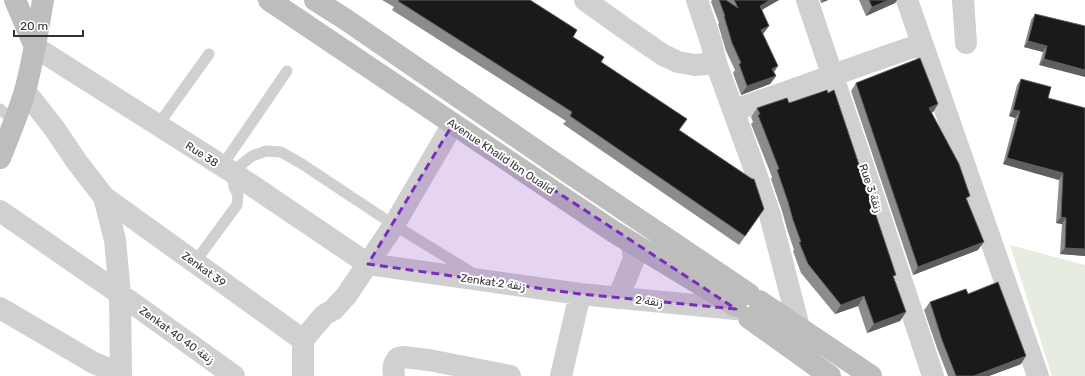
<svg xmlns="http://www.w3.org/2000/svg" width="1085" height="376" font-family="Rubik,'Noto Sans Arabic',sans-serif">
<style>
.green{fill:#e6ecdf}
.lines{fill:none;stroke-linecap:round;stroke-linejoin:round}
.lane{stroke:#d0d0d0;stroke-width:11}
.street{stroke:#d0d0d0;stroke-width:22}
.secondary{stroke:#bdbdbd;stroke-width:22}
.wall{fill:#8c8c8c}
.shaded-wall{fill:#5f5f5f}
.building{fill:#1a1a1a;stroke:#5f5f5f}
.marked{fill:#7b2cbf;fill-opacity:0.2;stroke:#7b2cbf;stroke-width:3;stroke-dasharray:8 5;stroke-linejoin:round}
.labels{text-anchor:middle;stroke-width:4;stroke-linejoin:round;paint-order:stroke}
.street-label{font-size:11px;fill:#333;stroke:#fff}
</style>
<rect width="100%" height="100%" fill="#fff"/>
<path class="green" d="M1010 245 1085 265V376H1052Z"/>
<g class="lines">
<path class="lane" d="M0 109 15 122
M158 125 209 54
M222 166 287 71
M195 262 237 205 238 195 234 187 232 172 252 156 266 151 281 152 302 164 394 225 474 274"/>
<path class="street" d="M585 0 624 28 663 55 678 62 695 65 716 63 711 42 697 0
M807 0 879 213 933 376
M907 0 1038 376
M963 0 966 43
M35 47 232 172 368 264 580 294 736 309
M716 63 752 162 770 215 799 327
M25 91 54 128 77 162 104 197 115 240 120 294 121 376
M734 110C797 89 859 65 922 44
M104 197 303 340
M0 211 120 294 234 376
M618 298 634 259 632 245
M0 308 94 363 121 374
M303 340 324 315 333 310 346 296 394 225 453 124
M303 340V376
M394 376C393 368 393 364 398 358L403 357 429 360 510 376
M561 376 580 294"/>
<path class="secondary" d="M15 0 35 47
M269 0 614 232 736 306
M315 0 345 19 556 164 749 294
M0 158C9 136 18 114 25 91 33 61 38 30 43 0
M759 301 871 376
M749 318 830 376"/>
</g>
<path class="wall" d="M382 0H530L679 130 764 209 739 245 563 124 566 121 392 10 394 7Z
M712 0H779L762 10 763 34 774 72 776 76 770 84 741 95 733 73 735 70 726 51 718 24 719 23 711 2Z
M820 0H828L821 3Z
M859 0H897L895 3 866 16Z
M1035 14 1085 26 1039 65 1043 52 1024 47 1031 20Z
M1021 79 1048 98 1085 108V256L1060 254 1062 224 1056 223 1059 180 1003 164 1015 118 1009 116 1017 85Z
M856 83 938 104 933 112 931 113 967 200 978 250 913 275 851 91Z
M789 103 894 278 906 312 900 321 867 333 858 306 835 314 801 273 793 251 794 250 787 229 782 211 771 179 772 177 751 124 753 122 751 117 757 108Z
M968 294 1021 364 989 376H948L937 348 924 310 930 302Z"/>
<path class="shaded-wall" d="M770 0H779L754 14 760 6Z
M824 0H828L821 3Z
M889 0H897L895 3 866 16 872 7Z
M769 26 763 34 761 30Z
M1028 41 1047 46 1043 52 1024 47Z
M1044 59 1085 70V77L1039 65Z
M778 66 772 75V69Z
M776 76 770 84 741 95 747 86Z
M938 104 933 112 923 116 929 108Z
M1013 110 1020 111 1015 118 1009 116Z
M1007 158 1063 173 1059 180 1003 164Z
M1061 217 1066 218 1062 224 1056 223Z
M984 242 978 250 913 275 918 267Z
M1065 248 1085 249V256L1060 254Z
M864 296 858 306 835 314 841 305Z
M906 312 900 321 867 333 874 324Z
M1026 356 1021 364 989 376H974Z"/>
<path class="building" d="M399 0H530L577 30 573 37 604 57 601 62 687 119 679 130 752 179H754L764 209 745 236 570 116 572 112 398 1Z
M719 0H726L738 8 734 0H770L760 6 769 26 761 30 778 66 772 69 776 76 747 86 739 64 741 63 732 43 724 16H725Z
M869 0H889L872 7Z
M1035 14 1085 26V70L1044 59 1047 46 1028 41Z
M920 58 938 104 929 108 959 164 970 196 966 198 984 242 918 267 856 83Z
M1021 79 1051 87 1048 98 1085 108V249L1065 248 1066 218 1061 217 1063 173 1007 158 1020 111 1013 110Z
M827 90 828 93 834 90 896 275 893 276 906 312 874 324 864 296 841 305 808 264 799 242H801L793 220 788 202 777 170 779 169 758 115 760 114 757 108 787 98 789 103Z
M998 282 1026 356 974 376H956L942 340 930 302 966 289 968 294Z"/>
<path class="marked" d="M453 124 736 309 580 294 368 264Z"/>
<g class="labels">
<g class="street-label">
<text transform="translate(202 154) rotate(33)" y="4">Rue 38</text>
<text transform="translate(501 156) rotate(34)" y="4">Avenue Khalid Ibn Oualid</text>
<text transform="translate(871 188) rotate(71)" y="4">Rue 3 زنقة</text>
<text transform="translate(204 269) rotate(36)" y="4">Zenkat 39</text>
<text transform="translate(493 282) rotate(8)" y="4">Zenkat 2 زنقة</text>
<text transform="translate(649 301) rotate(6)" y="4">زنقة 2</text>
<text transform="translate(177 335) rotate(36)" y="4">Zenkat 40 زنقة 40</text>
</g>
</g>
<path d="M14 30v6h69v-6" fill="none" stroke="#333333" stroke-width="2"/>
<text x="20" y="30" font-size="12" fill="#333333" stroke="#ffffff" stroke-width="3" paint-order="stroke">20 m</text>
</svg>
